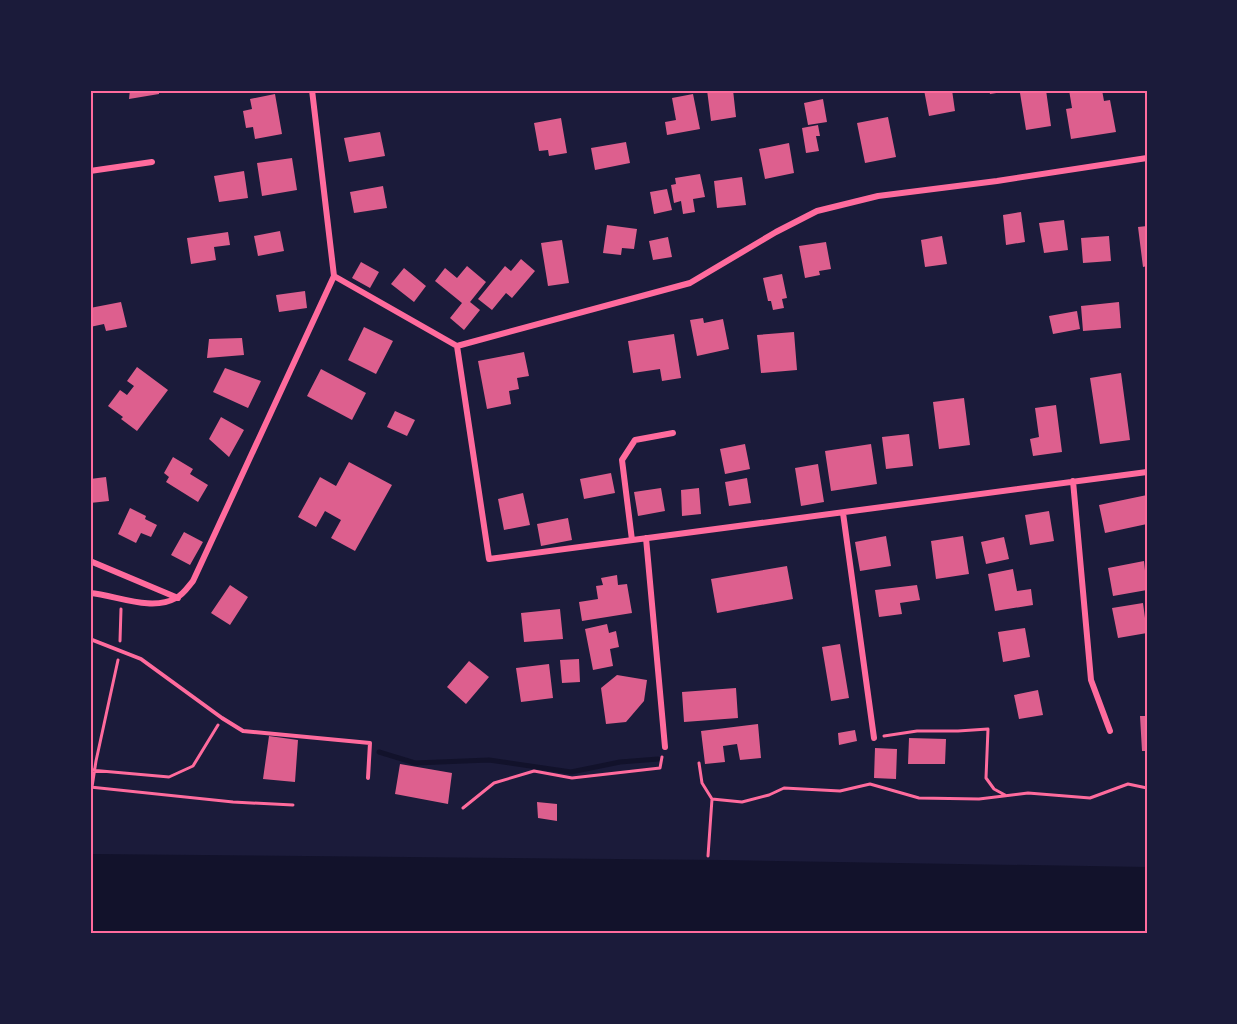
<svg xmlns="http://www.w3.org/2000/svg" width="1237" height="1024" font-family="'IBM Plex Serif',serif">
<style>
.water{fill:#12122b}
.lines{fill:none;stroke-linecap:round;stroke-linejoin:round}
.stream{stroke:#12122b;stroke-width:5}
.building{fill:#dd5f8e}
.path{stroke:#ff6b9d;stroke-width:3}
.service{stroke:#ff6b9d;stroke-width:4}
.minor{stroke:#ff6b9d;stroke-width:6}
.neatline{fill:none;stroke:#ff6b9d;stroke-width:2}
</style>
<rect width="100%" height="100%" fill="#1b1b3a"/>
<path class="water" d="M90 852 93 854 722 860 1147 867V934H90Z"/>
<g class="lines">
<path class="stream" d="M379 752 415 763 489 760 571 772 620 762 658 759"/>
</g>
<path class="building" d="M130 90H159V94L129 99Z
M707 90H733L736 117 711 121Z
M924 90H952L955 111 929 116Z
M989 90H1009V91L990 94Z
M1046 90 1051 126 1026 130 1020 93Z
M1069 90H1102L1104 101 1110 100 1116 132 1071 139 1066 109 1072 108Z
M275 94 282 134 255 139 253 127 246 128 243 111 252 109 250 99Z
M693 94 700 129 667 135 665 122 676 120 672 98Z
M823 99 827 122 808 125 804 103Z
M888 117 896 157 865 163 857 123Z
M561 118 567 153 549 156 548 150 539 151 534 123Z
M818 125 820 136H816L819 151 806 153 802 128Z
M380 132 385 156 349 162 344 138Z
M626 142 630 163 595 170 591 148Z
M789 143 794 173 765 179 759 149Z
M292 158 297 190 262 196 257 163Z
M244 171 248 198 219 202 214 176Z
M700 174 705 197 693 199 695 212 683 214 681 201 674 203 671 185 676 184 675 178Z
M742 177 746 205 717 208 714 181Z
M383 186 387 208 354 213 350 192Z
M667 189 672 210 654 214 650 192Z
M1021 212 1025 242 1006 245 1003 215Z
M1064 220 1068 250 1044 253 1039 223Z
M607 225 637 229 634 249 622 248 621 255 603 253Z
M1147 226V266L1143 267 1138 227Z
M280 231 284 251 258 256 254 236Z
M228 232 230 245 214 247 216 260 191 264 187 238Z
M942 236 947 264 925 267 921 240Z
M1109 236 1111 261 1083 263 1081 238Z
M668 237 672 257 653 260 649 241Z
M562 240 569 283 548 286 541 243Z
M826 242 831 269 819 271 820 275 805 278 799 246Z
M521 259 535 271 512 298 506 293 492 310 478 299 505 266 511 271Z
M361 262 379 272 370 288 352 278Z
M467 266 486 282 470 302 480 310 464 330 450 318 462 303 435 281 445 268 457 278Z
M404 268 426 286 414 302 391 284Z
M782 274 787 298 782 299 784 308 773 310 771 301H768L763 278Z
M305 291 307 308 279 312 276 295Z
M121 302 127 327 106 331 104 324 90 327V308Z
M1119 302 1121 328 1083 331 1081 306Z
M1077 311 1080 329 1053 334 1049 316Z
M703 318 704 323 723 319 729 349 697 356 690 320Z
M364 327 393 341 376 374 348 360Z
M794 332 797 370 761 373 757 335Z
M674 334 681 378 662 381 660 369 633 373 628 341Z
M242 338 244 355 207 358 209 339Z
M524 352 529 376 517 378 519 389 509 391 511 404 487 409 478 361Z
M137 367 168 390 137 431 121 419 123 417 108 406 120 390 127 395 134 386 127 381Z
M225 368 261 381 248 408 213 392Z
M321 369 366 393 352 420 307 396Z
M1121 373 1130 440 1100 444 1090 378Z
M964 398 970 445 939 449 933 402Z
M1056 405 1062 452 1033 456 1030 439 1039 437 1035 408Z
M395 411 415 420 407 436 387 427Z
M221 417 244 430 229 457 209 439Z
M909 434 913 466 886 469 882 437Z
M745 444 750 469 725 474 720 449Z
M871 444 877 484 831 491 825 451Z
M173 457 193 469 190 474 208 485 198 502 166 482 169 477 164 473Z
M349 462 392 485 355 551 331 538 341 520 325 511 316 527 298 517 320 477 336 486Z
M818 464 824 502 801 506 795 468Z
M611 473 615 493 584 499 580 479Z
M106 477 109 501 90 503V479Z
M747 478 751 503 729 506 725 482Z
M661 488 665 511 638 516 634 492Z
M699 488 701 514 682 516 681 490Z
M523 493 530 525 504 530 498 499Z
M1147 495V524L1105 533 1099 505Z
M130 508 146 516 145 519 157 525 151 537 141 533 136 543 118 534Z
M1049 511 1054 541 1030 545 1025 515Z
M568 518 572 540 541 546 537 524Z
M184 532 203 542 190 565 171 555Z
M886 536 891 566 860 571 855 542Z
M963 536 969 574 936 579 931 541Z
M1004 537 1009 559 986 564 981 542Z
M1144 561 1147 590 1113 596 1108 568Z
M787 566 793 599 717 613 711 579Z
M1013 569 1017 591 1031 589 1033 605 995 611 988 574Z
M617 575 618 585 627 584 632 613 582 621 579 602 598 599 596 586 603 585 601 578Z
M230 585 248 597 230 625 211 613Z
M917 585 920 600 900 603 902 614 879 617 875 590Z
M1143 603 1147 633 1118 638 1112 608Z
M560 609 563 639 524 642 521 613Z
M607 624 609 633 616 631 619 647 610 649 613 666 593 670 585 629Z
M1025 628 1030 657 1003 662 998 632Z
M840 644 849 698 831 701 822 647Z
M579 659 580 682 562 683 560 660Z
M469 661 489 677 466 704 447 687Z
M549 664 553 698 521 702 516 668Z
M617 675 647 680 644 701 626 722 606 724 601 688Z
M736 688 738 718 684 722 682 692Z
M1038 690 1043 715 1019 719 1014 695Z
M1140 716H1147V751H1142Z
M758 724 761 758 740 760 737 744 723 746 725 762 705 764 701 731Z
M855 730 857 741 839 745 838 733Z
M269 736 298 740 295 782 263 779Z
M909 738 946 739 945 764H908Z
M875 748 897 749 896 779 874 778Z
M400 764 452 773 448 804 395 794Z
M537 802 557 804V821L538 818Z"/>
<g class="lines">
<path class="path" d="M120 641 121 609
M884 736 917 731H958L988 729 986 778 994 789 1005 795
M699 763 702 783 712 799 742 802 769 795 784 788 840 791 870 784 919 798 979 799 1028 793 1090 798 1128 784 1147 788
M90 770 169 777 193 766 218 725
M90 787 233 802 293 805
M92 787 96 761 118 660
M463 808 494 783 534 771 572 778 660 768 662 757
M708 856 712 799"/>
<path class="service" d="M90 639 141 659 222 718 243 731 370 743 368 778"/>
<path class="minor" d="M90 171 152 162
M334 276 457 346 690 283 776 232 817 211 878 196 997 181 1147 158
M457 346 489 559 1147 472
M1073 481 1091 680 1110 731
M843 513 874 738
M646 538 665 747
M632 540 622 460 635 440 673 433
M90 561 178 598
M90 593C116 595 151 612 176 598 183 595 188 587 193 581L334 276 312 90"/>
</g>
<rect width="1237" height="1024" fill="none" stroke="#1b1b3a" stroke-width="183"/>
<rect x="92" y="92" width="1054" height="840" class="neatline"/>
</svg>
